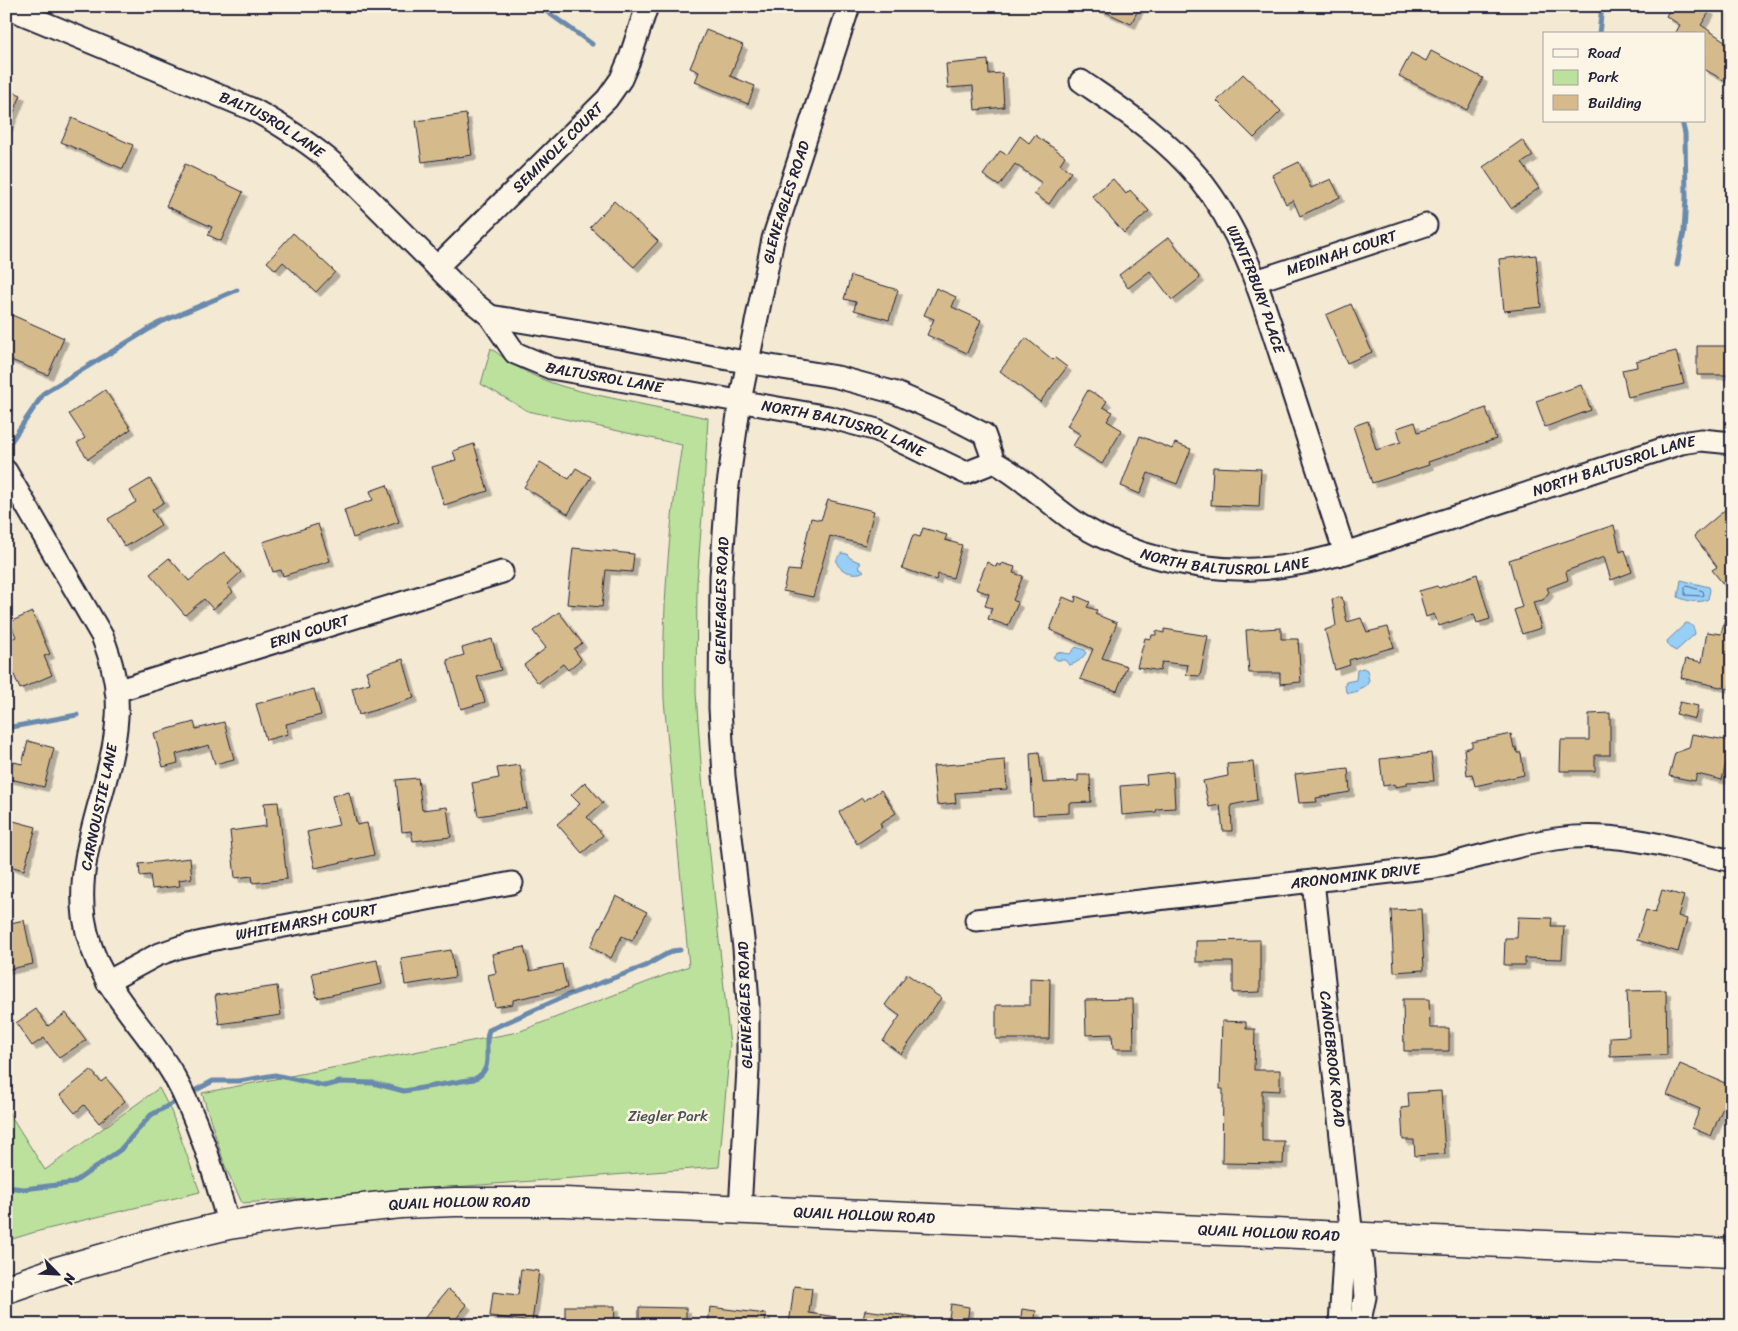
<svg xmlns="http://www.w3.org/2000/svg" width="1738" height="1331" font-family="Sriracha,sans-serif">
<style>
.green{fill:#bce19c;stroke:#6f826c}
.water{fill:#98cff7;stroke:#698aac}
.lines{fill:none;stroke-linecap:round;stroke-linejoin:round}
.shore{stroke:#516786;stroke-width:1}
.stream{stroke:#698aac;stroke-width:5}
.building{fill:#d5bb8b;stroke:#22223b;filter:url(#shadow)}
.minor-casing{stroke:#22223b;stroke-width:25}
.major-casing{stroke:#22223b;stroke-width:31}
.minor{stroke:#fcf5e5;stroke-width:21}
.major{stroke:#fcf5e5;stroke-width:28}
.labels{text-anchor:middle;stroke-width:5;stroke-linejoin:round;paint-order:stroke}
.street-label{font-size:15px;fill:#22223b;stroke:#fcf5e5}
.park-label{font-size:15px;fill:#485253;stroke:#fcf5e5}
</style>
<defs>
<filter id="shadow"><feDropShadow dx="4.5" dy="4.5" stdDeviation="0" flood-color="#0004"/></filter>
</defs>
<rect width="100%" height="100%" fill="#f4e9d3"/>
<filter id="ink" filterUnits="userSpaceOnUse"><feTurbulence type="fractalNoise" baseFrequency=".02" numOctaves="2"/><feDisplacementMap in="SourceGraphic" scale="10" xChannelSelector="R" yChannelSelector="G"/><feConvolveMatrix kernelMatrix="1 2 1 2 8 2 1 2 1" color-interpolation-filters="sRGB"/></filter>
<g filter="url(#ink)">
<path class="green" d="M491 348C533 383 569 389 621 400 650 406 679 412 708 418L704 489 697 583 696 693 702 778 730 1045 719 1167 242 1203 225 1166 202 1093 518 1032 689 966 664 700C662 614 668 530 682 445L528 411 481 384Z
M159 1088 171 1111 200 1192 35 1232 6 1241V1108L45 1170Z"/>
<path class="water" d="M842 553 847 554 850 558 861 563 858 567 864 571C853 579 825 565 842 553Z
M1681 580 1709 587 1710 590 1708 599C1700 604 1686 601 1678 597Z
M1686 623C1692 624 1694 627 1695 634L1676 651 1669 647 1667 641Z
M1076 647 1085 650 1086 653C1082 659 1076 664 1069 665L1065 660H1057L1053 657 1057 652 1070 654Z
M1363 668 1367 670 1369 681 1366 686 1360 688 1359 691 1350 693 1346 692 1345 685 1346 682 1356 680 1357 670Z"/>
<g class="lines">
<path class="shore" d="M1687 586 1703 591 1704 595 1702 596 1685 595V588Z"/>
<path class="stream" d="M539 6 592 44
M1599 34 1602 6
M1677 265 1684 232 1686 197 1685 134 1682 121
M12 440 44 393 159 323 237 290
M6 728 77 715
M196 1090 213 1081H239L275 1075 325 1086 340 1082 373 1083 404 1091 474 1079C496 1069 482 1048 489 1030L568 995 643 967 672 951 680 950
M6 1187 24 1189 73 1183 120 1150 151 1115 173 1103"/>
</g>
<path class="building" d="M1093 6H1140L1131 24Z
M1672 6H1701L1710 11 1701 25 1732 46V70L1725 81 1704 69V34H1675L1680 25 1666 16Z
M706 30 743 45 730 76 755 86 748 104 695 82 699 72 690 68Z
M1431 51 1483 78 1467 110 1399 76 1411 53 1426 61Z
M988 60 989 74 1002 73 1004 107 975 110 973 86 948 88 946 64Z
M1243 74 1281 111 1254 138 1217 101Z
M6 89 21 95 7 129H6Z
M466 114 472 155 422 162 416 121Z
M72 118 133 145 123 169 61 142Z
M1035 135 1065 156 1060 164 1071 172 1049 204 1034 194 1042 183 1015 164 999 186 983 175 1000 151 1007 155 1020 136 1029 143Z
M1522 140 1533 156 1522 163 1539 188 1511 208 1483 167Z
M1299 162 1311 188 1331 179 1340 197 1300 216 1293 200 1286 204 1272 175Z
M185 164 243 192 221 241 208 235 212 227 166 206Z
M1113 179 1126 194 1130 190 1149 211 1124 233 1092 196Z
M614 201 658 241 634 267 590 227Z
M293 233 335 272 316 292 283 262 276 270 267 262Z
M1169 237 1200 278 1172 300 1150 271 1128 288 1119 275Z
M1536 255 1541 307 1504 311 1499 259Z
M851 276 898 290 889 320 854 310 856 302 844 299Z
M936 288 956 297 952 307 981 320 967 353 927 335 934 319 924 315Z
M1351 304 1372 352 1347 363 1326 315Z
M12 315 64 338 48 375 6 358V328Z
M1026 338 1053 360 1055 358 1067 367 1040 402 1000 371Z
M1697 346H1732V375H1697Z
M1676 351 1684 384 1628 397 1622 370 1637 367 1636 361Z
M1581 385 1591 410 1545 427 1536 401Z
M105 390 131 429 88 459 77 443 85 438 69 414Z
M1088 390 1107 401 1103 407 1113 412 1107 421 1122 430 1102 464 1073 446 1080 434 1067 426Z
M1486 408 1496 439 1428 462 1429 465 1372 483 1353 426 1368 421 1376 450 1401 442 1397 428 1415 422 1418 432Z
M1140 436 1172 449 1175 443 1191 449 1177 484 1148 473 1140 494 1121 486Z
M474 444 488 491 444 505 432 467 456 460 453 451Z
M540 462 569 479 576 468 591 477 568 514 524 487Z
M1213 467 1261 469 1259 507 1211 505Z
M150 479 164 502 152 510 161 525 125 547 108 519 136 502 130 491Z
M387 485 399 522 353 538 344 510 373 500 370 491Z
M828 500 874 511 865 545 830 536 813 597 783 591 788 570 799 571 811 518 821 520Z
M1732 504V595L1712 570 1717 567 1694 536Z
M318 524 330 561 283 576 281 570 273 572 263 542Z
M1614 525 1620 552 1625 550 1632 572 1611 580 1604 557 1566 571 1568 580 1547 588 1549 592 1543 600 1533 602 1541 628 1522 634 1514 610 1522 607 1509 560Z
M923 528 947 535 945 540 962 545 953 578 938 574 936 580 902 568 913 535 920 537Z
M573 548 634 554 632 572 606 570 602 607 567 604Z
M224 552 241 572 227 585 233 592 213 609 204 599 185 615 150 574 169 558 189 581Z
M987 562 996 567 997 564 1001 566 1002 563 1015 567 1013 573 1023 576 1013 600 1018 603 1008 626 988 619 992 608 985 606 989 594 976 589Z
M1477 574 1490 619 1477 623 1474 614 1439 626 1434 614 1426 617 1419 591 1437 586 1439 588Z
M1076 596 1090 602 1087 607 1097 610 1095 614 1117 623 1102 658 1127 666 1117 691 1080 679 1093 649 1050 630 1063 597 1075 602Z
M1342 597 1347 622 1361 618 1367 632 1388 627 1394 647 1349 660 1350 665 1335 670 1325 630 1336 626 1332 599Z
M1727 611H1732V675L1729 689 1681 678 1686 659 1702 662 1707 632 1721 634Z
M32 612 50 654 44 656 52 675 20 689 6 656V641L16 637 10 622Z
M559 612 582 643 574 649 581 659 568 670 563 664 538 683 524 665 546 648 533 631Z
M1281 628V639H1298L1301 682 1280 684V673H1249L1246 630Z
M1164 629 1208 636 1200 676 1186 675 1188 665 1162 662 1160 671 1137 667 1145 638 1151 639 1152 635H1156V631L1164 633Z
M492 639 501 670 477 677 485 702 461 709 447 660 464 655 462 648Z
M403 659 414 698 359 715 352 688 370 683 366 671Z
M314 689 321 715 286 724 288 734 266 740 256 704Z
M1680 702 1698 706 1695 719 1676 714Z
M1610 713V755H1595V771H1560L1561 740H1589V714Z
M194 722 196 729 224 722 234 759 215 764 209 745 176 754 178 763 163 767 154 733Z
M1511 734 1514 748 1516 747 1517 753H1521L1524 775 1475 786 1472 774 1467 775 1464 749 1472 747V742Z
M1692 734 1731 741 1722 780 1697 774 1695 781 1669 776 1675 753 1689 748Z
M28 741 54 748 44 787 6 778V760L22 764Z
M1039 752 1043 783 1078 781V775H1090L1091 802 1069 803V813L1033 815 1030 753Z
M1431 753 1434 781 1407 782V785L1395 787V784L1383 786 1380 759Z
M1005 760 1007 789 955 793 956 803 937 805 933 766Z
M1253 762 1257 800 1231 805 1232 831H1223L1220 805 1209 807 1203 781 1228 776 1227 764Z
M520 765 527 808 478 816 472 783 499 778 497 768Z
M1348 768 1350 792 1316 798 1317 802 1299 803 1295 774Z
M1173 772 1175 808 1157 809 1156 812 1122 815 1120 786 1147 784 1146 775Z
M418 778 422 810 447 807 451 837 413 841 411 831 402 832 396 780Z
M585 782 603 803 587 817 603 835 582 853 557 824 580 804 571 795Z
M881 790 896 813 880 823 882 827 857 844 839 812 862 798 864 801Z
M349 792 357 825 367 823 374 855 315 868 307 832 339 825 332 796Z
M278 802 287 879 253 883 252 876 235 878 230 831 266 826 264 803Z
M6 819 36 827 24 870 6 865Z
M190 858 192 878 179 880 180 886 152 889 150 875 140 876 139 864Z
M1662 890 1684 896 1678 916 1687 919 1678 952 1637 940 1646 910 1655 913Z
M616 896 647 912 632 941 622 936 611 958 590 947Z
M1421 909 1424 970 1394 972 1391 910Z
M1518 917 1552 918 1551 926H1564L1562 959 1525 958V965H1504L1505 938H1517Z
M24 920 33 964 6 970V924Z
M1260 940V992L1233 993V962H1196V941Z
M524 947 530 971 562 964 567 988 513 1000V1004L495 1007 488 975 496 973 492 954Z
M451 950 455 977 405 985 401 958Z
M377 960 382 984 317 998 312 973Z
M907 974 941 998 901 1054 883 1041 900 1016 885 1005Z
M1030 978 1050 979 1049 1039H996V1005H1030Z
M277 986 281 1015 219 1024 215 995Z
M1666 990 1667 1055 1610 1057V1037L1629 1036 1627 991Z
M1133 999 1134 1049H1113L1112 1034 1086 1035 1085 1000Z
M1403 999H1429L1430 1028H1449V1051H1404Z
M36 1009 48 1026 66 1013 86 1040 59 1058 44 1038 32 1046 16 1023Z
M1222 1021 1246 1022V1029H1255L1254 1070H1280V1091L1262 1090V1141H1284L1283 1164 1222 1163 1223 1089H1220Z
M1680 1064 1732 1086 1711 1136 1692 1128 1700 1109 1667 1095Z
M91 1070 101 1082 106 1078 125 1101 99 1123 84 1105 75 1113 60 1095Z
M1441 1091 1445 1154 1415 1156 1414 1140H1403L1401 1108 1409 1107 1408 1093Z
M521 1269 539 1271 532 1322 490 1316 493 1292 518 1295Z
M794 1286 812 1288 809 1313 836 1317 835 1325H789Z
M448 1289 467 1305 451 1325H419Z
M951 1304 969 1307 967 1325H948Z
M565 1306H615L614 1325H565Z
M639 1307 686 1308V1325H639Z
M710 1307 766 1314 765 1325H708Z
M1022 1309 1036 1311 1034 1325H1020Z
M865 1310 916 1317V1325H862Z"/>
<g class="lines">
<defs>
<g id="minor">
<path id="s1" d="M6 7 254 110C283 126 310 143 335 165L469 299 490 316 515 353 551 368 829 417 877 430 966 473 994 462"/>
<path id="s2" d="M1081 81C1123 110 1165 137 1198 177 1245 235 1262 299 1285 369 1305 430 1325 491 1345 553"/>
<path id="s3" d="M437 267 607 99 621 79 630 58 647 6"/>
<path id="s4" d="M1256 281 1426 225"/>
<path d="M490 316 621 338 728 359 837 377 896 393 949 416 984 434 994 462"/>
<path id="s5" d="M994 462C1026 479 1050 506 1080 525 1131 556 1196 571 1255 569 1285 568 1316 561 1345 553L1681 443 1701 440 1732 443"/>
<path d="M6 471 102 636C112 661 119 689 117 717 113 784 75 848 84 917 94 986 142 1020 174 1076 200 1123 214 1174 229 1225"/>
<path id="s6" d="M116 691 502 572"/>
<path id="s7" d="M1313 881 1352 1237 1362 1258 1365 1297 1359 1325"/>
<path id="s8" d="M976 920 1434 867C1475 859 1514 845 1556 839 1615 830 1675 848 1732 861"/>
<path id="s9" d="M107 982 157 955 180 947 220 938 512 883"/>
<path id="s10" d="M740 1210 748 1068V1004L744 948 724 776 720 708 721 576 727 492 740 401 773 239 849 6"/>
<path d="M1340 1325 1344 1257 1352 1237"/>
</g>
<g id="major">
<path id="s11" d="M6 1289 58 1271 170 1239 229 1225 296 1215 401 1204 455 1202H564L1732 1253"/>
</g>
</defs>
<use href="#minor" class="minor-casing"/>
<use href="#major" class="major-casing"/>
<use href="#minor" class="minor"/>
<use href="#major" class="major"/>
</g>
</g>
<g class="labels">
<g class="street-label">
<text dy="5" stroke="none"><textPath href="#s1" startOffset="291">BALTUSROL LANE</textPath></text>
<text dy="5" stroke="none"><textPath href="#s3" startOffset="170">SEMINOLE COURT</textPath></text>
<text dy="5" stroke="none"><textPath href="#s10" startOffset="1016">GLENEAGLES ROAD</textPath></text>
<text dy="5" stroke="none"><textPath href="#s4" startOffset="90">MEDINAH COURT</textPath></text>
<text dy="5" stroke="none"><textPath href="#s2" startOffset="279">WINTERBURY PLACE</textPath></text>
<text dy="5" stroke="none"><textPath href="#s1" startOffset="721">BALTUSROL LANE</textPath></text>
<text dy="5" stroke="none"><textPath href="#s1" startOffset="966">NORTH BALTUSROL LANE</textPath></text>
<text dy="5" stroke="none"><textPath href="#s5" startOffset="664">NORTH BALTUSROL LANE</textPath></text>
<text dy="5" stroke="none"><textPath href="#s5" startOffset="259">NORTH BALTUSROL LANE</textPath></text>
<text dy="5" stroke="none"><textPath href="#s10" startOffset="611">GLENEAGLES ROAD</textPath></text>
<text dy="5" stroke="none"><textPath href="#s6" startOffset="202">ERIN COURT</textPath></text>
<text transform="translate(99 807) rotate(-78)" y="5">CARNOUSTIE LANE</text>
<text dy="5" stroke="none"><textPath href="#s8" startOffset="382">ARONOMINK DRIVE</textPath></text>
<text dy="5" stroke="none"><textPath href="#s9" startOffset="210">WHITEMARSH COURT</textPath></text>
<text transform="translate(745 1005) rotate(-92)" y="5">GLENEAGLES ROAD</text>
<text dy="5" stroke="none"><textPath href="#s7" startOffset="179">CANOEBROOK ROAD</textPath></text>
<text dy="5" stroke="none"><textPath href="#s11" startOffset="464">QUAIL HOLLOW ROAD</textPath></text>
<text dy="5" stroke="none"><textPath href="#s11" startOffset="869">QUAIL HOLLOW ROAD</textPath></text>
<text dy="5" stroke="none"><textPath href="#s11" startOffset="1274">QUAIL HOLLOW ROAD</textPath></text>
</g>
<g class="park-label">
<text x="668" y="1121">Ziegler Park</text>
</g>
</g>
<rect width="1738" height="1331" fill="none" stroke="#fcf5e5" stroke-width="25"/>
<rect x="12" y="12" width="1713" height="1306" fill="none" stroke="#22223b" stroke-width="2" filter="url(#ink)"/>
<rect x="1543" y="32" width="162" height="90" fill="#fcf5e5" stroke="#a5a1a1"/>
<rect x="1553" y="49" width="25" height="8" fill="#fcf5e5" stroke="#a5a1a1"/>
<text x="1588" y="58" font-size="15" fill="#22223b">Road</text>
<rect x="1553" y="70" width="25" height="15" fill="#bce19c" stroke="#a5a1a1"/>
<text x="1588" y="82" font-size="15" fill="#22223b">Park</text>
<rect x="1553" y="95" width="25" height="15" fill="#d5bb8b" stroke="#a5a1a1"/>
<text x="1588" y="108" font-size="15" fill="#22223b">Building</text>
<g transform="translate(58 1274) rotate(114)" stroke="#fcf5e5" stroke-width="4" paint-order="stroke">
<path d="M0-4L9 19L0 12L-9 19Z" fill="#22223b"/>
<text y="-8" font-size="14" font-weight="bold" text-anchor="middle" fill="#22223b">N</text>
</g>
</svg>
